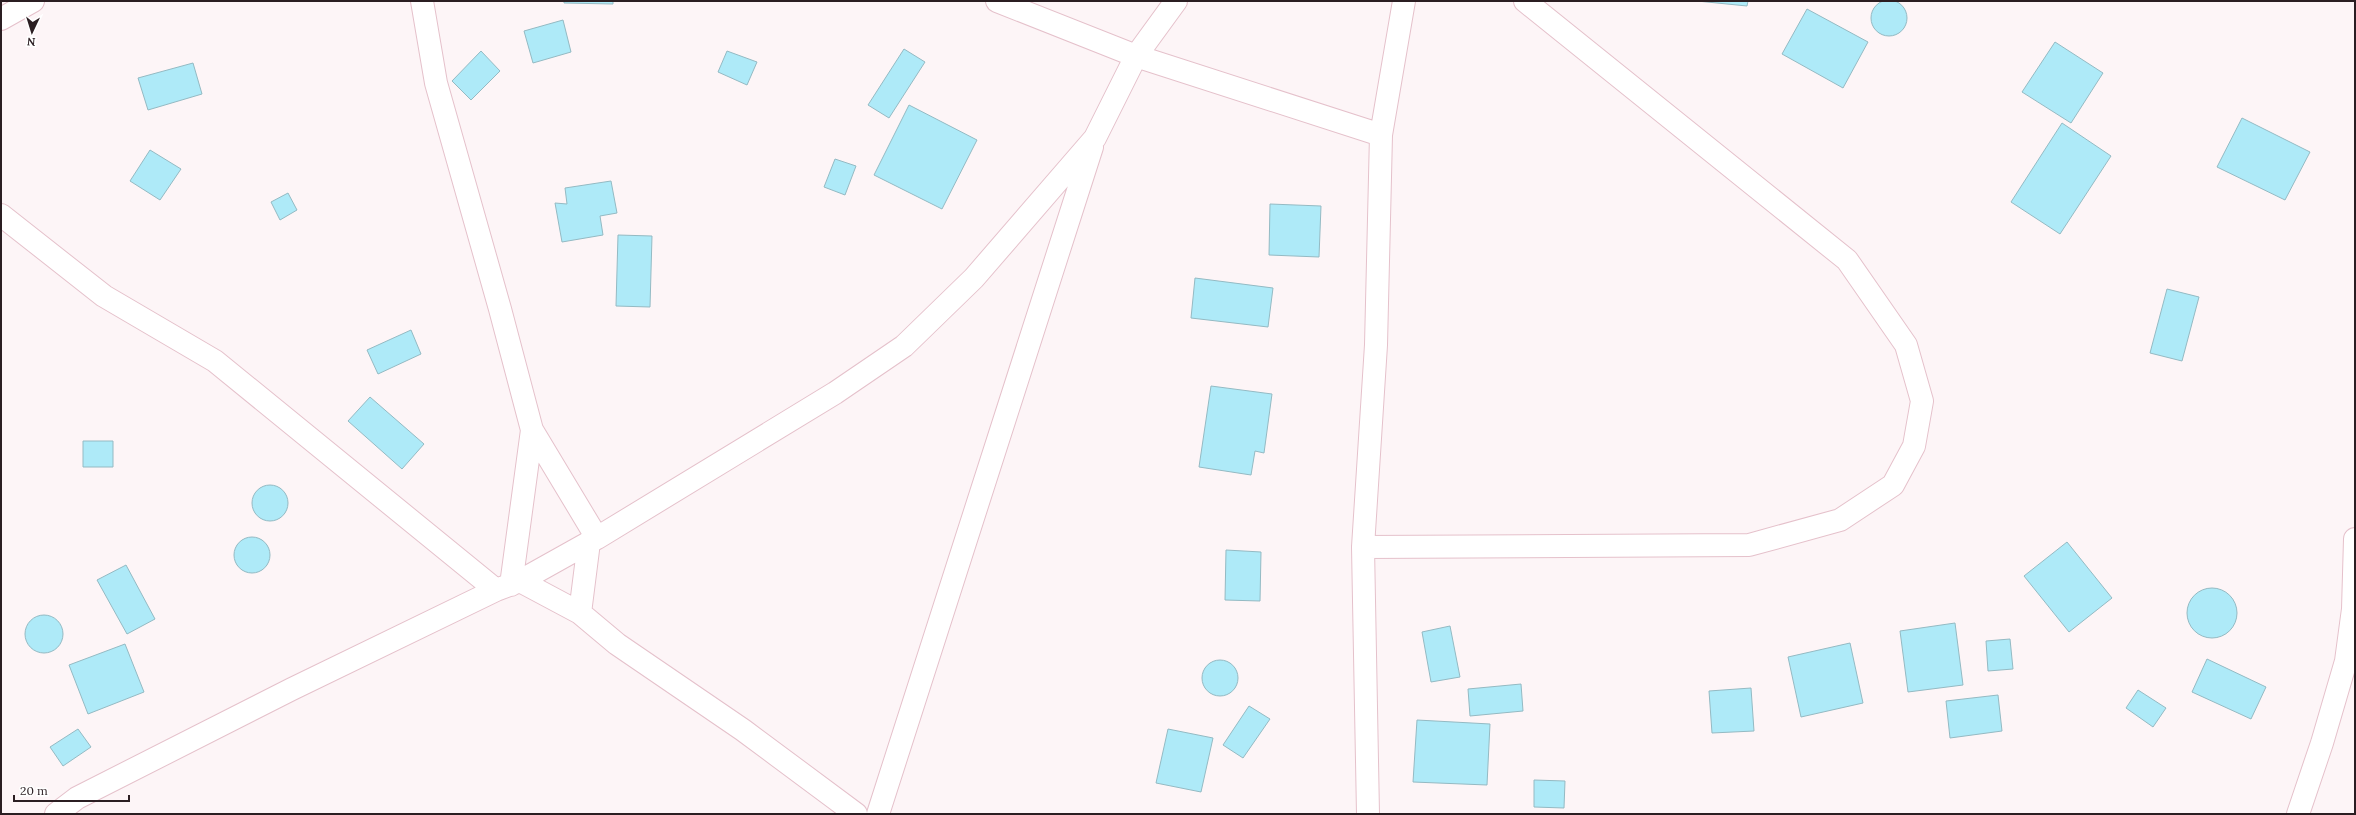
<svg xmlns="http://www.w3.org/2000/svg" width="2356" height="815" font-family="Lora,serif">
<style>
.building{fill:#aeeaf8;stroke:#94bac3}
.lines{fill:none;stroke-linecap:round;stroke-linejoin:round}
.minor-casing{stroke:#e5c1cb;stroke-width:24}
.minor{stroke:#fff;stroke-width:22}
</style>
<rect width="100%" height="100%" fill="#fdf5f7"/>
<path class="building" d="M1871 18a18 18 0 1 1 36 0a18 18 0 1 1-36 0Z
M564 1H613V4L564 3Z
M1697 1H1748L1747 6Z
M1807 9 1868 42 1843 88 1782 54Z
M563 20 571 52 533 63 524 31Z
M2055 42 2103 73 2071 123 2022 92Z
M904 49 925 62 889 118 868 105Z
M481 51 500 71 471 100 452 81Z
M727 51 757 62 747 85 718 72Z
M193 63 202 94 148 110 138 78Z
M909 105 977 140 942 209 874 175Z
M2242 118 2310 152 2285 200 2217 167Z
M2062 123 2111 156 2060 234 2011 202Z
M150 150 181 169 160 200 130 181Z
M835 159 856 166 845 195 824 187Z
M611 181 617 213 600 216 603 235 562 242 555 203 567 204 565 188Z
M288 193 297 210 280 220 271 202Z
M1270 204 1321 206 1319 257 1269 255Z
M618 235 652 236 650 307 616 306Z
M1195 278 1273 288 1268 327 1191 318Z
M2167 289 2199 297 2182 361 2150 353Z
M411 330 421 354 378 374 367 350Z
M1211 386 1272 394 1264 453 1255 451 1251 475 1199 467Z
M370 397 424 444 402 469 348 421Z
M83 441H113V467H83Z
M252 503a18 18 0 1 1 36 0a18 18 0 1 1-36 0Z
M234 555a18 18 0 1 1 36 0a18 18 0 1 1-36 0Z
M2067 542 2112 598 2069 632 2024 576Z
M1226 550 1261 552 1260 601 1225 600Z
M126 565 155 619 127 634 97 580Z
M2187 613a25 25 0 1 1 50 0a25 25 0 1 1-50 0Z
M25 634a19 19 0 1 1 38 0a19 19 0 1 1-38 0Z
M1955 623 1963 685 1908 692 1900 631Z
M1450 626 1460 677 1431 682 1422 632Z
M2010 639 2013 669 1988 671 1986 641Z
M1850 643 1863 703 1801 717 1788 657Z
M125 644 144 692 88 714 69 665Z
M2207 659 2266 687 2251 719 2192 692Z
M1202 678a18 18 0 1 1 36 0a18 18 0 1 1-36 0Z
M1521 684 1523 711 1470 716 1468 689Z
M1751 688 1754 731 1712 733 1709 691Z
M2138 690 2166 708 2153 727 2126 708Z
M1998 695 2002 731 1950 738 1946 701Z
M1249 706 1270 719 1243 758 1223 745Z
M1417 720 1490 724 1487 785 1413 782Z
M78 729 91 747 63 766 50 747Z
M1168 729 1213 738 1201 792 1156 783Z
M1534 780 1565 781 1564 808 1534 807Z"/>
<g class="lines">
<defs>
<path id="minor" d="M422 1 436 83 500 309 532 430 597 538
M997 1 1136 56 1381 135
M1 19 33 1
M1 215 104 296 215 361 496 590
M1363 547 1749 545 1840 520 1893 485 1914 446 1922 401 1906 345 1847 260 1525 1
M520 581 580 613 617 644 743 730 856 814
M511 585 532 430
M580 613 589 542
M56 814 77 798 292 689 496 590 520 581 597 538 835 393 904 346 974 278 1095 138 1136 56 1176 1
M878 814 1092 147
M1368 814 1363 547 1376 345 1381 135 1404 1
M2298 814 2322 743 2346 661 2353 609 2355 539"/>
</defs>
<use href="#minor" class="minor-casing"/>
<use href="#minor" class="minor"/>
</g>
<rect width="2356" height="815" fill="none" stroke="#2b1e22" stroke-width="4"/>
<g transform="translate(32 32) rotate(184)" stroke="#ffffff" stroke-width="3" paint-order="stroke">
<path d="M0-3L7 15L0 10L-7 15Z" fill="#2b1e22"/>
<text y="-6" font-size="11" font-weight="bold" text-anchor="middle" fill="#2b1e22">N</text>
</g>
<path d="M14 795v6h115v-6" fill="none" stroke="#2b1e22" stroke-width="2"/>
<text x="20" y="795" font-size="12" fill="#2b1e22" stroke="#ffffff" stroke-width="3" paint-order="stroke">20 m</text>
</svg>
